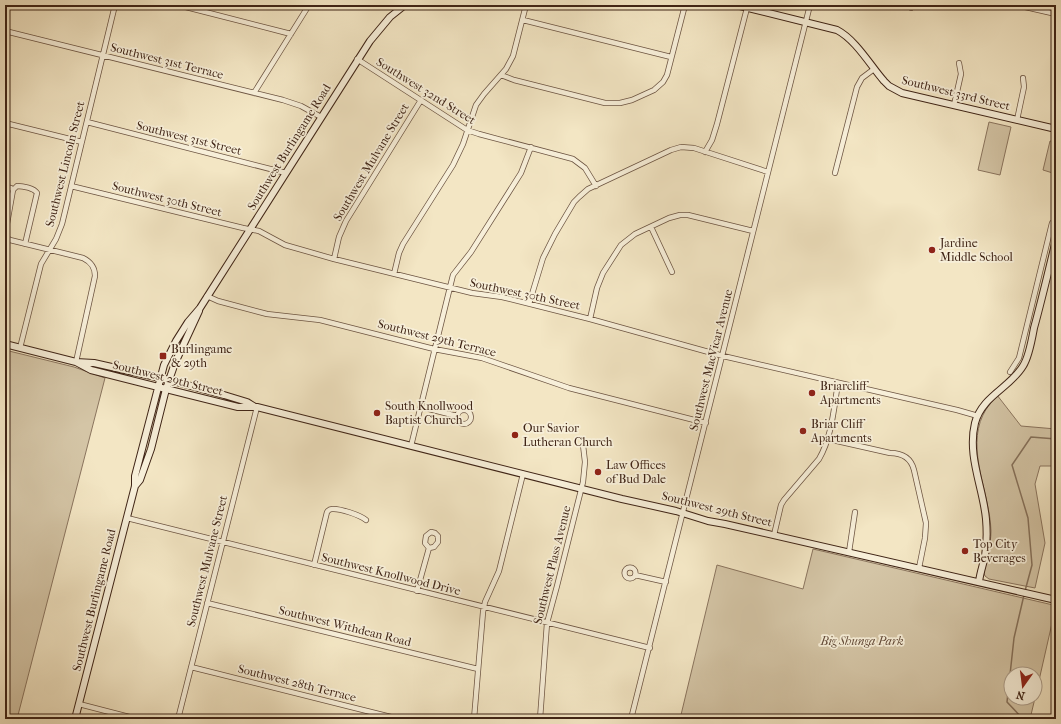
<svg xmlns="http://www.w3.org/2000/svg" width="1061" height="724" font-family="'IM FELL French Canon',serif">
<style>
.green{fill:#d4c5a6;stroke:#8a745e}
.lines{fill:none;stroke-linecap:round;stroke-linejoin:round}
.stream{stroke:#86715b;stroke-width:1.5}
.street-casing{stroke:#6c5442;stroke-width:6}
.secondary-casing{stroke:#3f2416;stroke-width:8}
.street{stroke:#f7efd9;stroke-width:4.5}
.secondary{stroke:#f7efd9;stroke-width:6}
.poi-dot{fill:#8f2418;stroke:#f7efd9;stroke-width:1.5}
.labels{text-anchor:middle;stroke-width:3.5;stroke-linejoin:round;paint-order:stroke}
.street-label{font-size:12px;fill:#3f2416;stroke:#f7efd9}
.poi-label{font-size:12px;fill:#3f2416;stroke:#f7efd9;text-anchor:start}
.park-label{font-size:12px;font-style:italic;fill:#644c3a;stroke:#f7efd9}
</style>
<rect width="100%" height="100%" fill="#f3e6c4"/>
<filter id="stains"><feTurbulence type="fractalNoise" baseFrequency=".005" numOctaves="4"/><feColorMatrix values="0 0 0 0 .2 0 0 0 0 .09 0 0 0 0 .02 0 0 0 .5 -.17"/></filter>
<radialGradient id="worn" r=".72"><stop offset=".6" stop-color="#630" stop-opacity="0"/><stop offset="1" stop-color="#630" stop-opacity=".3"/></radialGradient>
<path class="green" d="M989 122 1011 127 1000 175 978 170Z
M1050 141 1056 142V174L1043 170Z
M5 350 74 367 105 378 17 719H5Z
M997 395 1021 426 1056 429V466H1040L1035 484 1045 543 1035 588 989 579 985 576 984 573C986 559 991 545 991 531 990 494 966 450 983 415 986 408 992 402 997 395Z
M813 549 1053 605 1055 610 1035 698V674H1011V698H1035L1030 719H680L717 565 803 589Z"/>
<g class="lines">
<path class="stream" d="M1025 591 1032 565 1028 518 1012 465 1031 437 1056 439
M1023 719 1007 702 1014 638 1024 595"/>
<defs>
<path id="street" d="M178 5 291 34
M1016 5 1056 14
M911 8 912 5
M523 20 671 57
M5 31 283 100 301 106 321 117
M357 59 467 130 479 134 573 159 585 168 596 186
M501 75 514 80 605 103H620L632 100 654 90 663 82 667 75 685 5
M254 93 309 5
M954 105 961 74 959 63
M1017 120 1024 87 1023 78
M87 122 286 173
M5 123 82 142
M705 152 712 140 717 124 747 8
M835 173 857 87 862 78 874 69
M71 186 243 228 259 231 285 245 334 259 472 293 502 297 590 319 723 356 957 410 978 416
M5 187 11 188 13 190 5 235
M13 190 17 186C23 186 34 188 37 193L25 244
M651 227 672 272
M5 236 10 240 83 258C91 262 95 267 95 276L76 362
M334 259 339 237 346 221 421 100
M394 274 399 253 403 244 453 165 463 144 476 105 484 94 506 69 513 56 526 5
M207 296 218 301 267 314 320 320 434 349 482 358 569 388 706 423
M529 304 543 258 555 234 574 202 579 197 588 189 671 150 681 147 694 148 768 172
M590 319 597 288 603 273 621 245 635 234 669 218 680 215H688L753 231
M20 348 41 264 56 239 62 224 115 5
M1010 372 1019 358 1052 223 1056 224
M421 407 457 416
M457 417a7 7 0 1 1 14 0a7 7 0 1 1-14 0Z
M828 439 890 453C902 453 911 458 914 470L926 523 925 538 919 568
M411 446 453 275 471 252 521 173 531 147
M127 518 650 648
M774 535 781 505 784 500 819 459C832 437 834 407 838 383
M849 552 855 512
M314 565 327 512C329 510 329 509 332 509 339 508 360 515 366 520
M624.5 573a5.5 5.5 0 1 1 11 0a5.5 5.5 0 1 1-11 0Z
M635 575 666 582
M417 591 429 548 434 547 438 542V536L435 533 431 532 426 536 425 543 429 548
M207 603 478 669
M191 667 399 719
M79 704 137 719
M178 719 257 407
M474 719 483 612 485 602 499 571 523 474
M540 719 547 623 557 586 583 482 585 462 583 445
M631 719 810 5"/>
<path id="secondary" d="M736 5 837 30C856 40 870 65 884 81L889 86 902 93 1056 129
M5 344 76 362 94 363 169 380 224 395 247 402 255 407
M76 362 91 370 174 391 238 407H257L622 499 676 511 708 521 725 524 1056 600
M135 486 140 480 151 449 166 389 175 363 199 311
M979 582C980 573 983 565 985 556 987 544 987 531 986 519 983 487 967 456 975 423 982 396 1010 388 1023 366 1029 357 1032 339 1034 328 1042 299 1049 269 1056 240
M75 719 135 486V476L164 365 176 341 188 322 200 308 370 41 390 17 405 5"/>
</defs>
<use href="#street" class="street-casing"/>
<use href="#secondary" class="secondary-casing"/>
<use href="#street" class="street"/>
<use href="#secondary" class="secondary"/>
</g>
<g class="poi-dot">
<circle cx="932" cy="250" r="4"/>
<rect x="159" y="352" width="8" height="8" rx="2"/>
<circle cx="812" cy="393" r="4"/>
<circle cx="377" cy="413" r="4"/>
<circle cx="803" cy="431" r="4"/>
<circle cx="515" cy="435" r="4"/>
<circle cx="598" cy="472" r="4"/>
<circle cx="965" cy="551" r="4"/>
</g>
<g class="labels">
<g class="street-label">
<text transform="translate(167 61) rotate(14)" y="4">Southwest 31st Terrace</text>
<text transform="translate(426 91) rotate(32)" y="4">Southwest 32nd Street</text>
<text transform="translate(956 93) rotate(14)" y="4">Southwest 33rd Street</text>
<text transform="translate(189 138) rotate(14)" y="4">Southwest 31st Street</text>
<text transform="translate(289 147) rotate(-58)" y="4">Southwest Burlingame Road</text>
<text transform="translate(371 162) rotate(-59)" y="4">Southwest Mulvane Street</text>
<text transform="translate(65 164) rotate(-76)" y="4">Southwest Lincoln Street</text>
<text transform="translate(167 199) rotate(14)" y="4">Southwest 30th Street</text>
<text transform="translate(525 294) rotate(12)" y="4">Southwest 30th Street</text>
<text transform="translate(437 338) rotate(14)" y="4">Southwest 29th Terrace</text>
<text transform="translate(711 360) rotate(-76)" y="4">Southwest MacVicar Avenue</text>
<text transform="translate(168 378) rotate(14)" y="4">Southwest 29th Street</text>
<text transform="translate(717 509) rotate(14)" y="4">Southwest 29th Street</text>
<text transform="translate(207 561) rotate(-76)" y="4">Southwest Mulvane Street</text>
<text transform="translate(552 565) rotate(-76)" y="4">Southwest Plass Avenue</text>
<text transform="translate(391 574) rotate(14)" y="4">Southwest Knollwood Drive</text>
<text transform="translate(94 600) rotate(-76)" y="4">Southwest Burlingame Road</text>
<text transform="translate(345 626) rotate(14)" y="4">Southwest Withdean Road</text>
<text transform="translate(297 683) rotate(14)" y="4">Southwest 28th Terrace</text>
</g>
<g class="poi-label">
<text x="940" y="247">Jardine<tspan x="940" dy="14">Middle School</tspan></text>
<text x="171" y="353">Burlingame<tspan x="171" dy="14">&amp; 29th</tspan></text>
<text x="820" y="390">Briarcliff<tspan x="820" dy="14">Apartments</tspan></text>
<text x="385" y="410">South Knollwood<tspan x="385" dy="14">Baptist Church</tspan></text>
<text x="811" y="428">Briar Cliff<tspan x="811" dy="14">Apartments</tspan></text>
<text x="523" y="432">Our Savior<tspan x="523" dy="14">Lutheran Church</tspan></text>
<text x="606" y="469">Law Offices<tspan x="606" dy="14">of Bud Dale</tspan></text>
<text x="973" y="548">Top City<tspan x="973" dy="14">Beverages</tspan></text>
</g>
<g class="park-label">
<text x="862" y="645">Big Shunga Park</text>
</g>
</g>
<rect width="1061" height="724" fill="none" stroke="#f3e6c4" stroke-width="20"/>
<rect x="6" y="6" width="1049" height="712" fill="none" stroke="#3f2416" stroke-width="2"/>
<rect x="10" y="10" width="1041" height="704" fill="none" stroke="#3f2416"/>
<g transform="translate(1023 686) rotate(194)"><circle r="19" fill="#f7efd9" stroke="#ad9e8b"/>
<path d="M0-3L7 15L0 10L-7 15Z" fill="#8f2418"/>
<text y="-6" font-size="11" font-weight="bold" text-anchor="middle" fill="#3f2416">N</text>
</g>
<rect width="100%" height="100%" filter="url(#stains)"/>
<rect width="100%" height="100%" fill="url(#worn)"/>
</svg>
